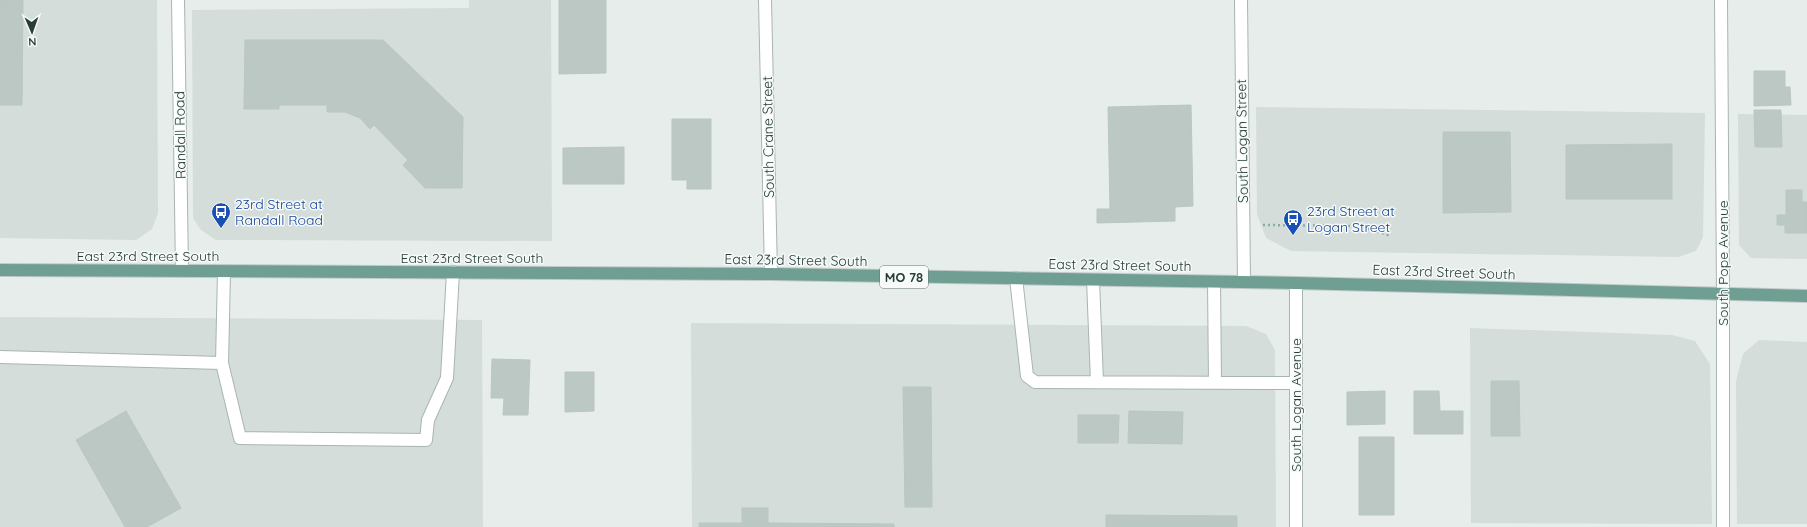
<svg xmlns="http://www.w3.org/2000/svg" width="1807" height="527" font-family="Quicksand,sans-serif">
<style>
.built{fill:#d4ddd9}
.building{fill:#bbc8c3;stroke:#b9c6c1}
.lines{fill:none;stroke-linecap:round;stroke-linejoin:round}
.lane-casing{stroke:#a9b5b1;stroke-width:14}
.street-casing{stroke:#a9b5b1;stroke-width:14}
.primary-casing{stroke:#c2c9c7;stroke-width:14}
.path{stroke:#8aada3;stroke-width:2.5;stroke-dasharray:2 3;stroke-linecap:butt}
.lane{stroke:#fff;stroke-width:12}
.street{stroke:#fff;stroke-width:12}
.primary{stroke:#6f9e93;stroke-width:12}
.labels{text-anchor:middle;stroke-width:3;stroke-linejoin:round;paint-order:stroke}
.shield{fill:#f6faf8;stroke:#647672;stroke-width:1}
.shield-label{font-size:13px;font-weight:bold;fill:#263d38}
.street-label{font-size:14px;fill:#263d38;stroke:#f6faf8}
.transit-label{font-size:14px;fill:#164399;stroke:#f6faf8;text-anchor:start}
</style>
<rect width="100%" height="100%" fill="#e6edea"/>
<path class="built" d="M0 0H157L158 213 152 229 136 240 0 238Z
M469 0H551L552 241 216 240 201 230 193 218 192 10 469 8Z
M1256 107 1705 113 1703 237 1696 251 1678 257 1291 251 1266 238 1257 214Z
M1738 114 1807 115V259L1751 258 1739 245Z
M0 317 482 320 483 527H0Z
M691 323 1246 326 1266 334 1275 350 1276 527H692Z
M1470 328 1672 335 1695 341 1710 364 1712 524 1471 523Z
M1759 340 1807 342V524H1737L1736 381 1743 354Z"/>
<path class="building" d="M0 0H23L22 105H0Z
M559 0H606V73L559 74Z
M245 40H383L463 117 462 188H425L403 165 408 160 374 125 370 129 360 118 345 112H327V105H279V109H244Z
M1754 71H1785V87H1790L1791 105 1754 106Z
M1191 105 1193 206 1175 207V221L1097 223V209H1110L1108 107Z
M1754 110H1781L1782 147H1755Z
M672 119H711V189H687V180H672Z
M1443 132H1510L1511 212 1443 213Z
M1672 144V199H1566V145Z
M624 147V184H563V148Z
M1786 190H1802V202H1807V233H1785V225H1777V215H1786Z
M492 359 530 360 528 415H503L504 398H491Z
M565 372H594V411L565 412Z
M1491 381H1519L1520 436H1491Z
M903 387H931L932 507H905Z
M1385 391V424L1347 425V392Z
M1414 391H1439L1440 411H1463V434H1414Z
M126 411 181 508 147 527H125L76 440Z
M1129 411 1183 412 1182 444 1128 443Z
M1078 415H1119L1118 443H1078Z
M1359 437H1394V515H1359Z
M742 508H768V523L894 524V527H699V523H742Z
M1106 515 1237 516V527H1106Z"/>
<g class="lines">
<defs>
<path id="lane" d="M224 271 222 363 240 438 426 440 428 420 447 378 453 272
M1016 278 1027 376 1035 382 1296 383
M1093 280 1097 382
M1214 282 1215 383
M0 357 222 363"/>
<path id="street" d="M178 0 182 271
M765 0 771 274
M1241 0 1244 282
M1721 0 1723 294V527
M1296 527V283"/>
<path id="primary" d="M0 270 771 274 1296 283 1807 296"/>
</defs>
<use href="#lane" class="lane-casing"/>
<use href="#street" class="street-casing"/>
<use href="#primary" class="primary-casing"/>
<path class="path" d="M1263 225 1360 226 1391 236"/>
<use href="#lane" class="lane"/>
<use href="#street" class="street"/>
<use href="#primary" class="primary"/>
</g>
<defs>
<symbol id="bus-pin" viewBox="-11 -11 22 30"><path d="M0 17L-7.5 6A9.5 9.5 0 1 1 7.5 6Z" fill="#1a4fb4" stroke="#f6faf8"/><path d="M-5-6H5V4H4V6H2V4H-2V6H-4V4H-5ZM-3.5-4V0h7V-4ZM-3.5 1.2v1.5H-2V1.2ZM2 1.2v1.5H3.5V1.2Z" fill="#fff"/></symbol>
</defs>
<g fill-rule="evenodd">
<use href="#bus-pin" x="210" y="201" width="22" height="30"/>
<use href="#bus-pin" x="1282" y="208" width="22" height="30"/>
</g>
<g class="labels">
<rect class="shield" x="880" y="266" width="48" height="22" rx="3"/>
<g class="shield-label">
<text x="904" y="282">MO 78</text>
</g>
<g class="street-label">
<text transform="translate(180 135) rotate(-91)" y="5">Randall Road</text>
<text transform="translate(768 137) rotate(-91)" y="5">South Crane Street</text>
<text transform="translate(1242 141) rotate(-91)" y="5">South Logan Street</text>
<text x="148" y="261">East 23rd Street South</text>
<text x="472" y="263">East 23rd Street South</text>
<text transform="translate(796 260) rotate(1)" y="5">East 23rd Street South</text>
<text transform="translate(1723 263) rotate(-90)" y="5">South Pope Avenue</text>
<text transform="translate(1120 265) rotate(1)" y="5">East 23rd Street South</text>
<text transform="translate(1444 272) rotate(2)" y="5">East 23rd Street South</text>
<text transform="translate(1296 405) rotate(-90)" y="5">South Logan Avenue</text>
</g>
<g class="transit-label">
<text x="235" y="209">23rd Street at<tspan x="235" dy="16">Randall Road</tspan></text>
<text x="1307" y="216">23rd Street at<tspan x="1307" dy="16">Logan Street</tspan></text>
</g>
</g>
<g transform="translate(32 32) rotate(178)" stroke="#f6faf8" stroke-width="3" paint-order="stroke">
<path d="M0-3L7 15L0 10L-7 15Z" fill="#263d38"/>
<text y="-6" font-size="11" font-weight="bold" text-anchor="middle" fill="#263d38">N</text>
</g>
</svg>
